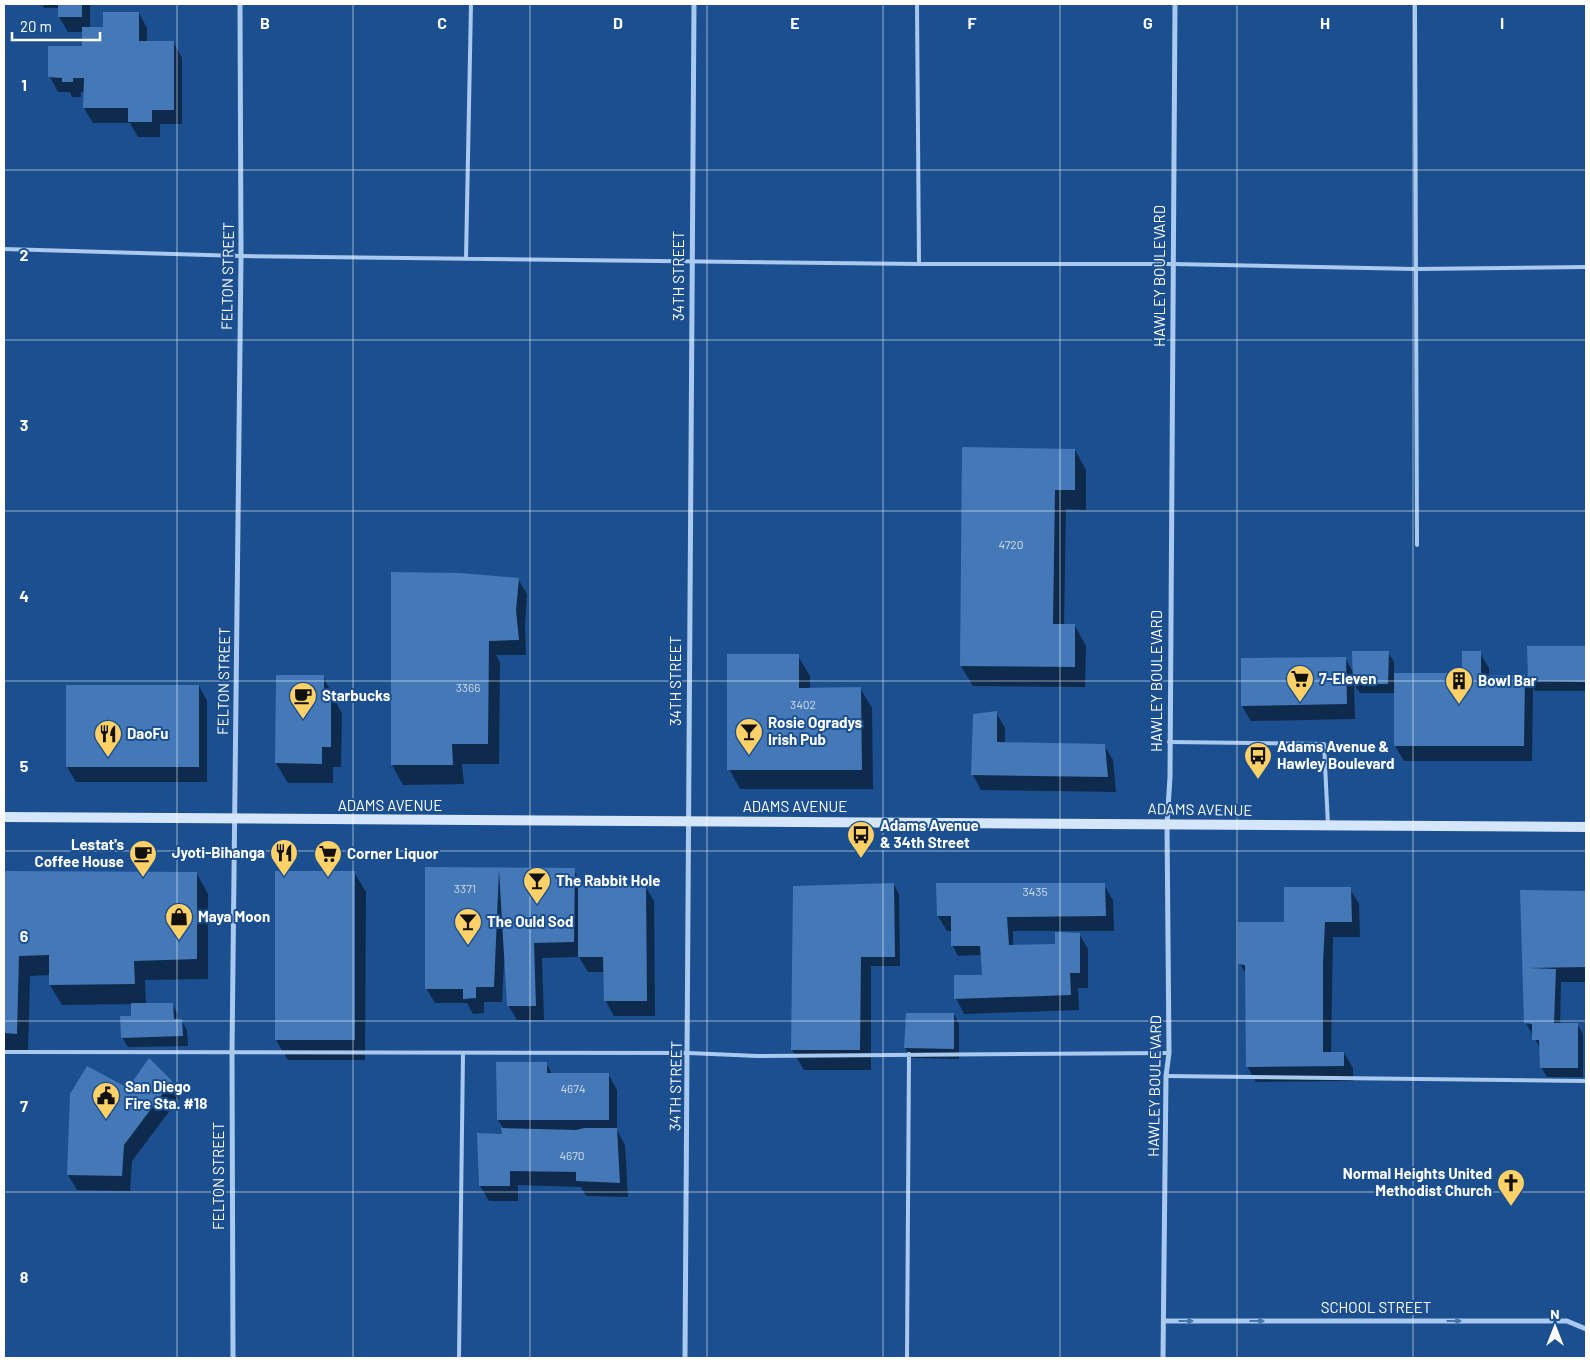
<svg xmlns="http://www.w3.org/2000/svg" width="1590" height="1362" font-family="Barlow,sans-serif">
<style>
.shadow{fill:#0007;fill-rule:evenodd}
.building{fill:#4478b7}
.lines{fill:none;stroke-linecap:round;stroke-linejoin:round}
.service{stroke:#a9c9ee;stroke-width:4}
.minor{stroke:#a9c9ee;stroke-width:5}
.secondary{stroke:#d6e6fa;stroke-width:10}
.oneway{fill:#4674ac}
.grid{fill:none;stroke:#fff;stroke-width:1;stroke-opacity:0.55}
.labels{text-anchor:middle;stroke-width:4;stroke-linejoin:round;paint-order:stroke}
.number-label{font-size:12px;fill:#d0dded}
.street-label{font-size:15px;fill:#fff;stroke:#1b4f8f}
.poi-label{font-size:15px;font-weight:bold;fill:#fff;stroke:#1b4f8f;text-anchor:start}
.grid-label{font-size:16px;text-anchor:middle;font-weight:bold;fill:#fff;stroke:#1b4f8f;stroke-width:4;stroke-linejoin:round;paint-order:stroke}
</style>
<rect width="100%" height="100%" fill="#1b4f8f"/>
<path class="shadow" d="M42 4H90V28H104L139 13 147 28V42L174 43 182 58V124H160V137H138L130 123H93L84 108 85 93 81 92V97H72L70 92H58L50 77 84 48V32H68L59 17V8H44Z
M1075 450 1086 470V510L1066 509 1064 625 1075 626 1086 646 1085 687 973 686 961 666Z
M518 579 527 594 525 626 526 655H496L500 662 499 764H462L464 784 403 785 392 765Z
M1528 647H1586V691H1535L1533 687 1532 761H1404L1395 746V693H1360L1354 684 1355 719 1251 721 1242 706 1345 658 1354 674 1388 652 1394 662V674H1463L1480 653 1489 668V677H1524L1529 686Z
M798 656 810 676V689L860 688 872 708 873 789H740L729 769Z
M323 676 342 714 341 767H333V783H288L276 763Z
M199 686 207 701V782H76L67 767Z
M996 713 1005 728V743L1104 745 1113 760 1116 792 981 790 973 775Z
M426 868 574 870 583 887 645 886 654 901 655 1016H614L605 1000V972H588L579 957 542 958 544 1020H517L508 1005 506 963H504L502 1002H484V1013L473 1014 467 1003H435L426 988Z
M4 872 197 874 208 894V979L145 980 146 1004H172L178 1014V1020H181L187 1030 188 1046 128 1047 122 1037 132 1017V1004L62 1005 50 985V975L30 976 28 1053H4Z
M354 872 366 892 365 1060H288L276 1040Z
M894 884 899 894 900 966H871V1070H804L792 1050 794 887Z
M1104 885 1113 900 1114 931H1057V933L1079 934 1088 949V988H1078L1079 1010 964 1014 956 998 983 976 982 955 958 956 953 946V931H947L938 916ZM1013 931H1057V945L1013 947Z
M1350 889 1359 904 1360 937H1333L1331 1053H1344L1353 1068V1081L1256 1082 1247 1066V976L1240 964 1285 923Z
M1521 891 1586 892V982H1561L1560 1025 1577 1024 1583 1034V1077H1547L1541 1067V1050L1526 1023Z
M907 1014H954L959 1024V1059L911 1058 905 1048Z
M546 1063 552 1074H608L617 1090V1130L625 1145 628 1197 586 1196 581 1187 518 1185V1201H489L480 1186 503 1135 504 1129 498 1120Z
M171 1082 180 1097 132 1161 130 1191 77 1190 68 1175 128 1089Z"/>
<path class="building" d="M58 4H82V17H58Z
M103 12H139V41H174V110H152V122H128V108H83L84 78H73V82H62V78L48 77V46H82V27H103Z
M962 447 1075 449V490H1055L1053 624H1075V667L960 666Z
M391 572 460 573 519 578 516 610 519 640 489 641 488 744H452L453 765H391Z
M1527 646H1586V682L1528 681Z
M1352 651H1389L1388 684H1353Z
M1462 651H1481V676L1525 675 1524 746H1394V673H1462Z
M727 654H799V688L861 687 862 770H727Z
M1346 657 1347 704 1241 706V658Z
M276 675H324V693H331V747H322V764L275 763Z
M66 685H199V767H66Z
M997 711V742L1105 744 1108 777 971 775 973 714Z
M425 867 575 868 574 942 534 943 536 1006H507L499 870 494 987H476V998L463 999V989H425Z
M4 871 197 872V959L134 961 135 984 49 985V955L19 956 17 1034 4 1033Z
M275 871H355V1040H275Z
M894 883 895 957H861L860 1050H791L793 886Z
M936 883H1105L1106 916 1007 917 1009 945 1055 944V932L1080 933V973H1070L1071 995 954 999V975H982L980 946H951V916H937Z
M578 885H646L647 1001H604L603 957H578Z
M1284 887H1351L1352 922H1325L1323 964V1052H1344V1066L1246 1067 1245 965 1238 964V922H1284Z
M1520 890 1586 891V967L1529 968 1556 969 1554 1023H1578V1068H1540L1539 1040H1532V1024L1524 1023Z
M131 1003H173L174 1019H182L183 1036 121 1038 120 1016H131Z
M906 1013H954V1049L904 1048Z
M149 1058 172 1081 124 1145 122 1176 67 1175 70 1094 87 1066 128 1088Z
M496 1062H547V1073H609V1120H497Z
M501 1128 576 1130 584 1128H617L620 1183 576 1181V1172L510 1171V1186H479L477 1133 502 1134Z"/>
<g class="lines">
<path class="service" d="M917 4 919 264
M1415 4 1417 545
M4 249 241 256 919 264H1173L1415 269 1586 267
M466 259 471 4
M1169 742 1324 744 1328 825
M4 1052 689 1053 757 1056 1169 1053
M1166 1076 1586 1081
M459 1358 463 1054
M907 1358 909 1054"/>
<path class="minor" d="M1164 1321H1567L1586 1329
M233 1358 232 1052 241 256 240 4
M685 1358C691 907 688 455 694 4
M1163 1358 1166 1076 1169 1053 1167 824 1170 777 1175 4"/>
<path class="secondary" d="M4 817 1586 827"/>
</g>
<defs><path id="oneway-solid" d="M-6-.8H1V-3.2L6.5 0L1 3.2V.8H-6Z" transform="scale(1.25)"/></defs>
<g class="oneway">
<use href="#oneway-solid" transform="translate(1186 1321)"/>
<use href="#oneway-solid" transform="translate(1257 1321)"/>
<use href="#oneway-solid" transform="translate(1454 1321)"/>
</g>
<path class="grid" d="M177 4V1358M353 4V1358M530 4V1358M707 4V1358M883 4V1358M1060 4V1358M1237 4V1358M1413 4V1358M4 170H1586M4 340H1586M4 511H1586M4 681H1586M4 851H1586M4 1021H1586M4 1192H1586"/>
<defs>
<symbol id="supermarket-pin" viewBox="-11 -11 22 30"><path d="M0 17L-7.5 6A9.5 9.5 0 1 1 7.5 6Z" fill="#ffd166" stroke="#1b4f8f"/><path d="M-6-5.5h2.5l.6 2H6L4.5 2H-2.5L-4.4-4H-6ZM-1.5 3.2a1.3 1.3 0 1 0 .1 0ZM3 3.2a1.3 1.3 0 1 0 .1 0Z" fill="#111"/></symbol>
<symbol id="building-pin" viewBox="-11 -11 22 30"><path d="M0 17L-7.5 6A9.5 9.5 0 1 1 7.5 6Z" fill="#ffd166" stroke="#1b4f8f"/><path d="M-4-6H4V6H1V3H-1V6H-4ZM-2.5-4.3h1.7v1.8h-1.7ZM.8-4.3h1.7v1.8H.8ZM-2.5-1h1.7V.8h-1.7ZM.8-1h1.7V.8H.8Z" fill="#111"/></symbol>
<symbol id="cafe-pin" viewBox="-11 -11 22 30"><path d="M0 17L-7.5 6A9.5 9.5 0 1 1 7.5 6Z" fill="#ffd166" stroke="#1b4f8f"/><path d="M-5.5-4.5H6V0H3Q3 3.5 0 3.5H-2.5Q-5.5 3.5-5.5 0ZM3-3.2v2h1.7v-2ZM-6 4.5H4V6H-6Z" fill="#111"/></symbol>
<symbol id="bar-pin" viewBox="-11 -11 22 30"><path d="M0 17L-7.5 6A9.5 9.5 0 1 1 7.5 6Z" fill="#ffd166" stroke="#1b4f8f"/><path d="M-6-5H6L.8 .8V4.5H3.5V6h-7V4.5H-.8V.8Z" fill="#111"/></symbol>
<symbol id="restaurant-pin" viewBox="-11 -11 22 30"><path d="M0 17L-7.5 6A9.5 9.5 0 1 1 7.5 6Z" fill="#ffd166" stroke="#1b4f8f"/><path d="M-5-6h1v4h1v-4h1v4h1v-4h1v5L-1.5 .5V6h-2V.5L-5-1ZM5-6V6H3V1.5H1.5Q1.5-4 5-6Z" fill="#111"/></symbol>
<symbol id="bus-pin" viewBox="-11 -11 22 30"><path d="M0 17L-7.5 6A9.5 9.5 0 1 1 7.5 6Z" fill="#ffd166" stroke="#1b4f8f"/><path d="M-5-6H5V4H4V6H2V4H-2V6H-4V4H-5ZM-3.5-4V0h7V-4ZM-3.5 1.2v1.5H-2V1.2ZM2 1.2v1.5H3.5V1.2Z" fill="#111"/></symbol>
<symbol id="shop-pin" viewBox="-11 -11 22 30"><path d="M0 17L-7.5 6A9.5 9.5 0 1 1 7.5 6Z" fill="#ffd166" stroke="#1b4f8f"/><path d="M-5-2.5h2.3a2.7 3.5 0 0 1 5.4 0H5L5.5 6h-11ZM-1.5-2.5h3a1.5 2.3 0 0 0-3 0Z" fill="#111"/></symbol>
<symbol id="civic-pin" viewBox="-11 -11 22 30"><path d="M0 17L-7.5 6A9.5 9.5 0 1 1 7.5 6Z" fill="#ffd166" stroke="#1b4f8f"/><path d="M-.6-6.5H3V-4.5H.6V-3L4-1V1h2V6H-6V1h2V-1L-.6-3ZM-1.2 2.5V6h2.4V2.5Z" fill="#111"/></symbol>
<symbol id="church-pin" viewBox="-11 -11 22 30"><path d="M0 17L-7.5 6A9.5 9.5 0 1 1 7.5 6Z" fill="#ffd166" stroke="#1b4f8f"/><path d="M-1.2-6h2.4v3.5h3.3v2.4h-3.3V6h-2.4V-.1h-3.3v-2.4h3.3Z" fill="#111"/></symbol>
</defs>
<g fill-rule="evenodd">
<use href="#supermarket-pin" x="1284" y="663" width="32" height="43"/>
<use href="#building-pin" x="1443" y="665" width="32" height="43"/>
<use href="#cafe-pin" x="287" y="680" width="32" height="43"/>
<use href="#bar-pin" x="733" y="716" width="32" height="43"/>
<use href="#restaurant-pin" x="92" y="718" width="32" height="43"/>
<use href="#bus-pin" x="1242" y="740" width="32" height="43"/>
<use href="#bus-pin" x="845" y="819" width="32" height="43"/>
<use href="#restaurant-pin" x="268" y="837" width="32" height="43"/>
<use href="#cafe-pin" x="127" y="838" width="32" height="43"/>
<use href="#supermarket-pin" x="312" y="838" width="32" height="43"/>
<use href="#bar-pin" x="521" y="865" width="32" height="43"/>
<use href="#shop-pin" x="163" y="901" width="32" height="43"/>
<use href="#bar-pin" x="452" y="906" width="32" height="43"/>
<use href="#civic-pin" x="90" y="1080" width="32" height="43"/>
<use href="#church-pin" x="1495" y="1167" width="32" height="43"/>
</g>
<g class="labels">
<g class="number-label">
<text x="1011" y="549">4720</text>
<text x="468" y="692">3366</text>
<text x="803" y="709">3402</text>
<text x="465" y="893">3371</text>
<text x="1035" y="896">3435</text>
<text x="573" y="1093">4674</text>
<text x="572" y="1160">4670</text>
</g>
<g class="street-label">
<text transform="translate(228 276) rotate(-89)" y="5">FELTON STREET</text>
<text transform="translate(679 276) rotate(-90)" y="5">34TH STREET</text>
<text transform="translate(1160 276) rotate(-90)" y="5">HAWLEY BOULEVARD</text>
<text transform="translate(224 681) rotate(-89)" y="5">FELTON STREET</text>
<text transform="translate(676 681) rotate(-90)" y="5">34TH STREET</text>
<text transform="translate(1157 681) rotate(-90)" y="5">HAWLEY BOULEVARD</text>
<text x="390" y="811">ADAMS AVENUE</text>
<text x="795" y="812">ADAMS AVENUE</text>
<text transform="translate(1200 810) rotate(1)" y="5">ADAMS AVENUE</text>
<text transform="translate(676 1086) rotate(-89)" y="5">34TH STREET</text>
<text transform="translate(1155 1086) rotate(-89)" y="5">HAWLEY BOULEVARD</text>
<text transform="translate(219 1176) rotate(-90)" y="5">FELTON STREET</text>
<text x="1376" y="1313">SCHOOL STREET</text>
</g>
<g class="poi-label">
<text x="1319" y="684">7-Eleven</text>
<text x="1478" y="686">Bowl Bar</text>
<text x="322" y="701">Starbucks</text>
<text x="768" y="728">Rosie Ogradys<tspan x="768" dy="17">Irish Pub</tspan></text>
<text x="127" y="739">DaoFu</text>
<text x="1277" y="752">Adams Avenue &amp;<tspan x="1277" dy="17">Hawley Boulevard</tspan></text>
<text x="880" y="831">Adams Avenue<tspan x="880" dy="17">&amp; 34th Street</tspan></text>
<text x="124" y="850" text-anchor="end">Lestat's<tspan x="124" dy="17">Coffee House</tspan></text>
<text x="265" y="858" text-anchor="end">Jyoti-Bihanga</text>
<text x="347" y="859">Corner Liquor</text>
<text x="556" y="886">The Rabbit Hole</text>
<text x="198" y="922">Maya Moon</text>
<text x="487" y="927">The Ould Sod</text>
<text x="125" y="1092">San Diego<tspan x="125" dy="17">Fire Sta. #18</tspan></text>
<text x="1492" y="1179" text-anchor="end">Normal Heights United<tspan x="1492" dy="17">Methodist Church</tspan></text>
</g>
</g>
<g class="grid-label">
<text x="265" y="29">B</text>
<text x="442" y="29">C</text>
<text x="618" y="29">D</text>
<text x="795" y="29">E</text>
<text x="972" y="29">F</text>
<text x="1148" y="29">G</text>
<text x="1325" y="29">H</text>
<text x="1502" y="29">I</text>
<text x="24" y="91">1</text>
<text x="24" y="261">2</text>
<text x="24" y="431">3</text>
<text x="24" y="602">4</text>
<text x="24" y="772">5</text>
<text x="24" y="942">6</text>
<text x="24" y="1112">7</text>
<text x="24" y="1283">8</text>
</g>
<rect width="1590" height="1362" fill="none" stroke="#ffffff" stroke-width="10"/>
<g transform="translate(1555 1327)" stroke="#1b4f8f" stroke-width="4" paint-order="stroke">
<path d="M0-4L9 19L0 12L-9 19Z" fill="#ffffff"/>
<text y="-8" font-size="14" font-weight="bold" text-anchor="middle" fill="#ffffff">N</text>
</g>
<path d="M12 32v8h88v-8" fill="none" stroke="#ffffff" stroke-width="2.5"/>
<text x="20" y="32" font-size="15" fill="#ffffff" stroke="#1b4f8f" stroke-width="4" paint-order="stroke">20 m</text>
</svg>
